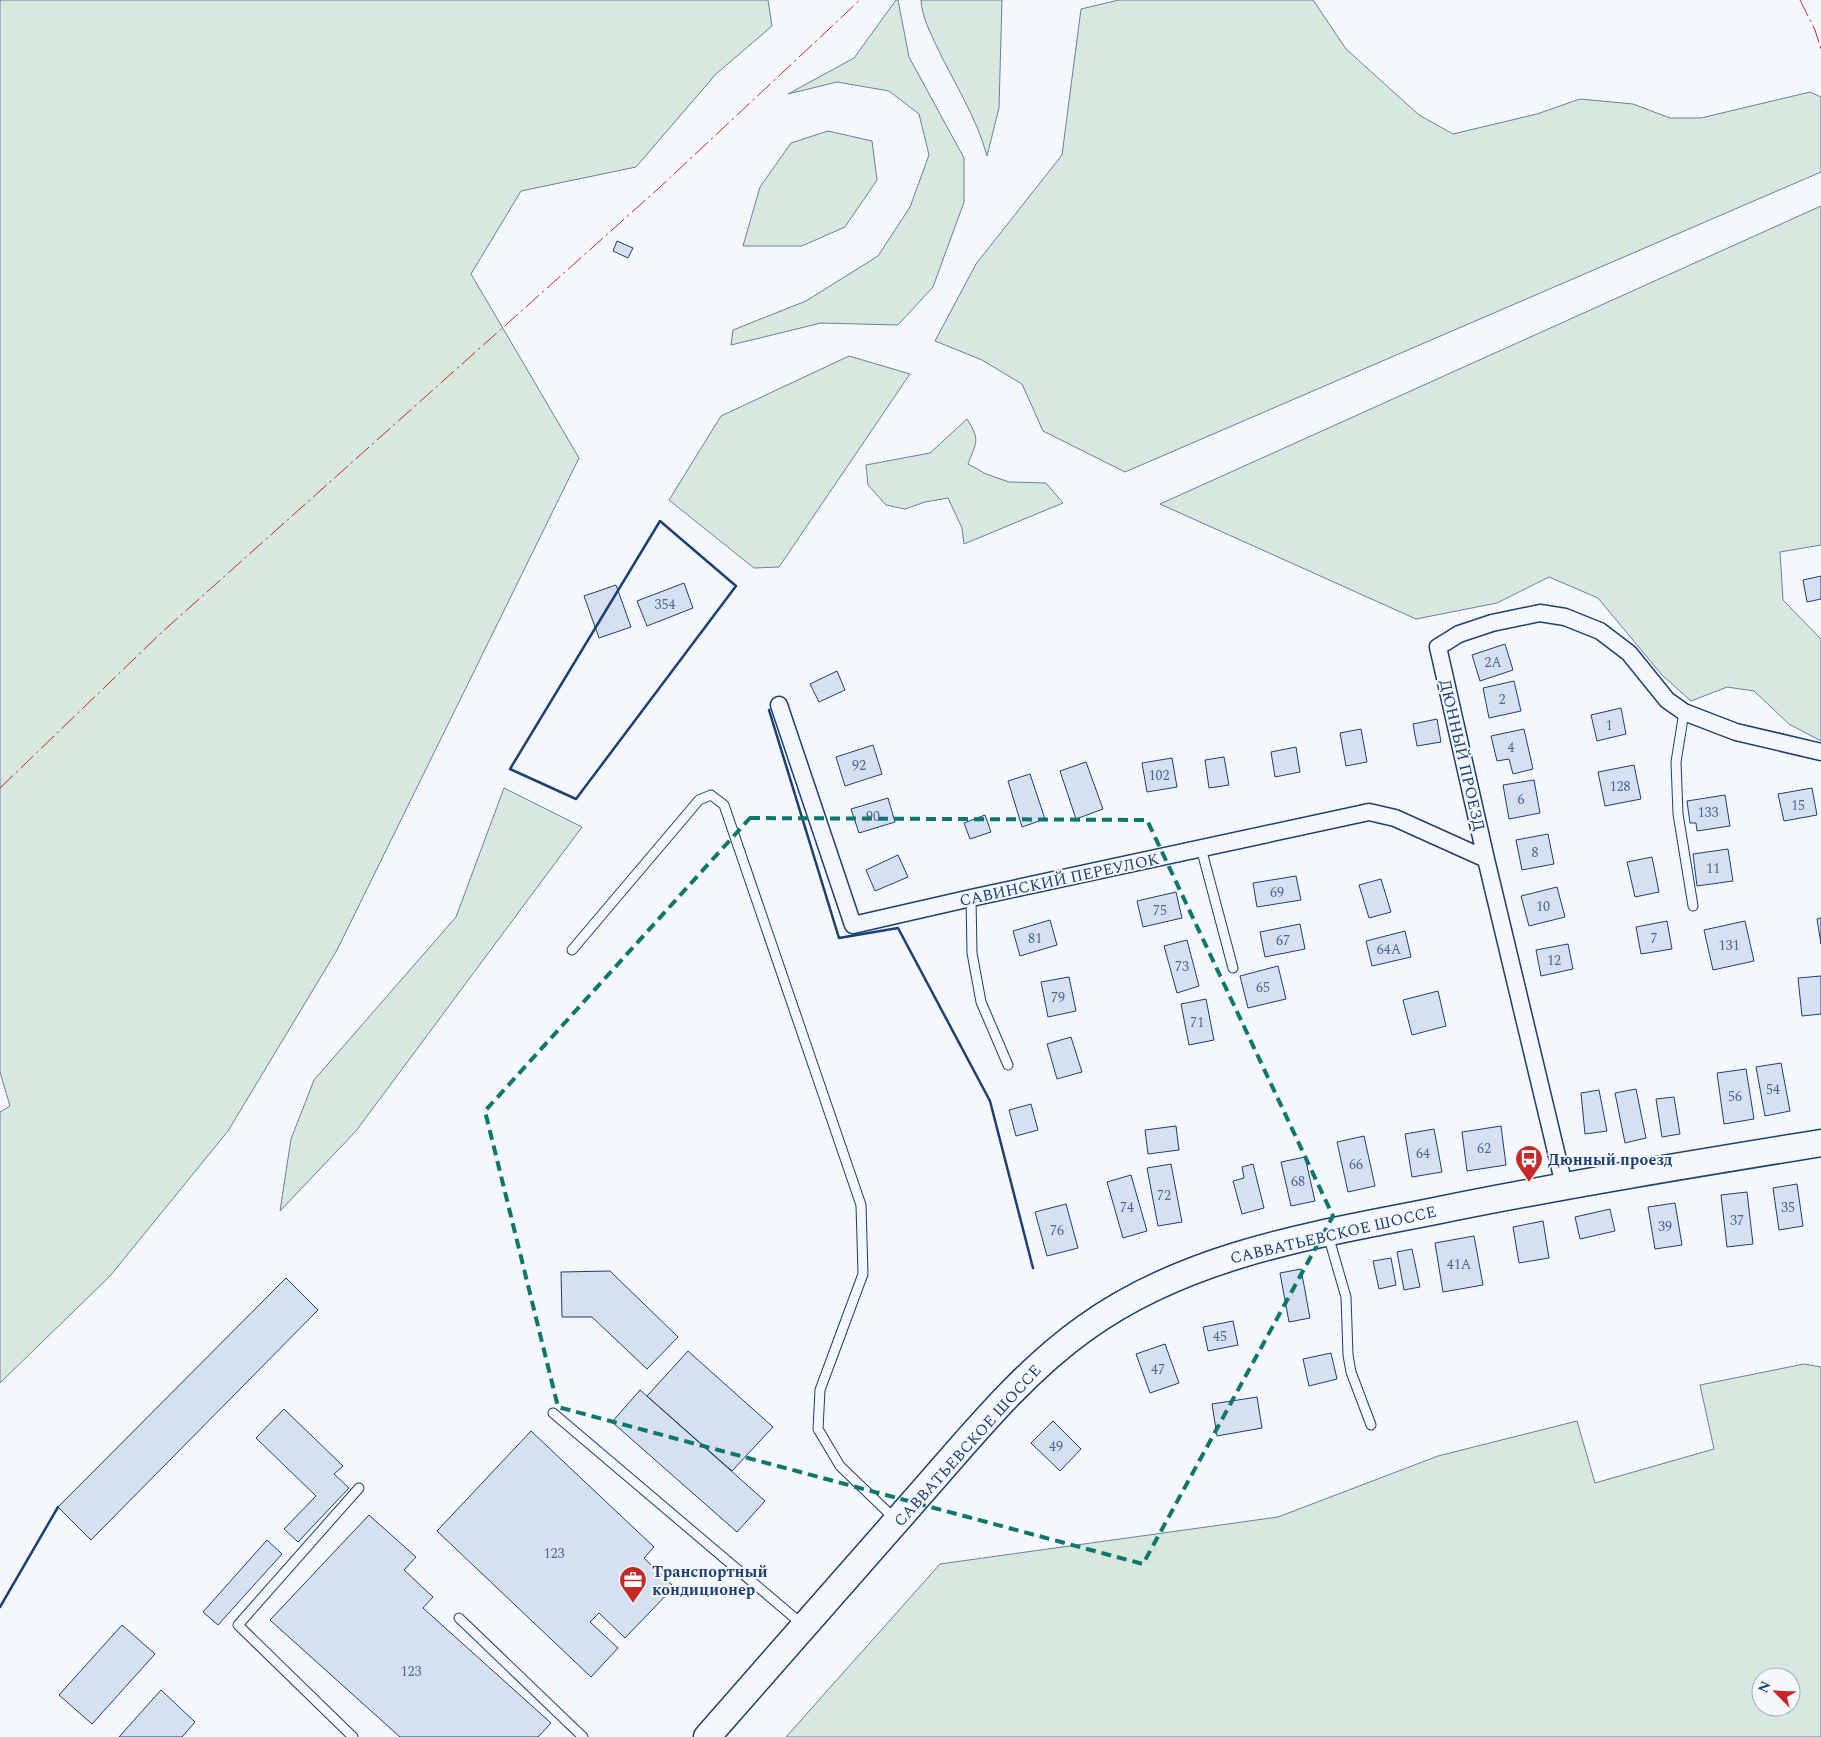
<svg xmlns="http://www.w3.org/2000/svg" width="1821" height="1737" font-family="Spectral,serif">
<style>
.green{fill:#d7e8df;stroke:#687fa3;fill-rule:evenodd}
.building{fill:#d5e0f0;stroke:#1d3f73}
.lines{fill:none;stroke-linecap:round;stroke-linejoin:round}
.service-casing{stroke:#1d3f73;stroke-width:11}
.minor-casing{stroke:#1d3f73;stroke-width:19}
.primary-casing{stroke:#1d3f73;stroke-width:29}
.service{stroke:#f4f7fb;stroke-width:9}
.minor{stroke:#f4f7fb;stroke-width:16}
.primary{stroke:#f4f7fb;stroke-width:26}
.wall{stroke:#1d3f73;stroke-width:2.5}
.power{stroke:#c62828;stroke-width:1;stroke-dasharray:18 4 2.5 4;stroke-linecap:butt}
.marked{fill:none;stroke:#0f766e;stroke-width:4;stroke-dasharray:10 6;stroke-linejoin:round}
.labels{text-anchor:middle;stroke-width:4;stroke-linejoin:round;paint-order:stroke}
.number-label{font-size:14px;fill:#4b6792}
.street-label{font-size:16px;fill:#1d3f73;stroke:#f4f7fb}
.poi-label{font-size:16px;font-weight:bold;fill:#1d3f73;stroke:#f4f7fb;text-anchor:start}
</style>
<rect width="100%" height="100%" fill="#f4f7fb"/>
<path class="green" d="M0 0H768L772 26 716 74 636 167 521 191 471 274 579 458 337 950 228 1131 110 1276 0 1383V1112L10 1106 0 1072Z
M896 0H898L909 57 964 158V202L933 287 898 325 821 323 731 345 733 330 806 301 878 256 910 207 929 155 919 114 889 91 837 82 788 94 854 58Z
M921 0H1002L999 108 987 156C977 118 954 83 937 47 930 32 922 17 921 0Z
M1119 0H1313L1346 49 1419 115 1453 134 1537 114 1580 99 1633 104 1670 118H1701L1810 92 1821 97V172L1125 472 1043 431 1022 384 982 360 935 341 976 264 1062 155 1081 9Z
M828 131 872 141 877 180 845 227 802 246H743L760 187 791 143Z
M1821 206V545L1780 552 1783 600 1821 639V741L1789 724 1754 691 1727 687 1691 701 1662 675 1598 598 1549 577 1497 603 1416 619 1160 504Z
M849 356 910 374 779 567 754 568 669 500 721 416Z
M967 419C981 441 976 442 968 464L986 474 1009 482 1046 483 1063 503 964 544 962 528 948 498 925 502 905 509 886 505 868 485 866 465 930 453Z
M504 788 582 827 356 1131 280 1211 291 1139 314 1080 456 917Z
M1804 1364 1821 1367V1737H786L940 1564 1278 1517 1438 1456 1577 1421 1595 1483 1714 1449 1700 1385ZM1761 1677H1791V1707H1761Z"/>
<path class="building" d="M617 241 633 248 628 258 613 251Z
M1821 576V599L1807 602 1803 580Z
M684 583 693 608 647 626 637 601Z
M616 585 631 627 599 638 584 596Z
M1505 644 1513 670 1480 681 1472 655Z
M837 671 845 690 819 702 810 684Z
M1514 681 1521 711 1489 718 1483 688Z
M1621 708 1626 734 1597 741 1591 715Z
M1437 719 1441 742 1417 746 1413 724Z
M1361 729 1367 762 1346 766 1340 733Z
M1524 729 1533 769 1513 774 1509 759 1497 761 1491 736Z
M873 745 882 774 845 786 836 757Z
M1296 747 1300 772 1275 777 1271 752Z
M1224 757 1229 785 1209 788 1205 760Z
M1172 758 1177 787 1147 792 1142 763Z
M1086 762 1103 809 1076 819 1060 771Z
M1634 765 1641 799 1605 806 1598 772Z
M1030 774 1045 819 1022 827 1008 781Z
M1534 780 1540 813 1509 819 1503 785Z
M1812 788 1817 815 1784 821 1778 794Z
M1725 795 1730 826 1697 831 1696 823H1690L1687 801Z
M888 798 895 822 859 833 851 809Z
M985 815 991 832 970 839 964 823Z
M1548 834 1554 864 1522 870 1516 840Z
M1728 849 1733 881 1697 886 1693 854Z
M898 855 908 877 875 891 866 870Z
M1652 857 1659 892 1635 897 1627 862Z
M1296 876 1301 900 1257 907 1253 883Z
M1381 879 1391 912 1369 918 1359 885Z
M1557 887 1565 917 1529 926 1521 896Z
M1176 892 1182 918 1143 927 1137 901Z
M1821 918V944L1817 919Z
M1050 920 1057 945 1020 956 1013 931Z
M1667 921 1672 949 1641 954 1636 927Z
M1745 921 1754 961 1713 970 1704 930Z
M1300 924 1305 949 1265 957 1260 932Z
M1405 931 1411 957 1372 966 1366 941Z
M1187 940 1199 986 1177 993 1164 946Z
M1568 944 1573 969 1541 976 1536 950Z
M1278 966 1286 999 1248 1008 1240 976Z
M1821 976V1014L1802 1016 1798 978Z
M1069 977 1076 1011 1048 1017 1041 982Z
M1438 991 1446 1026 1412 1035 1403 1000Z
M1206 999 1214 1040 1189 1045 1181 1004Z
M1071 1037 1082 1072 1057 1079 1047 1044Z
M1781 1063 1790 1111 1765 1116 1756 1067Z
M1746 1069 1754 1119 1724 1124 1717 1073Z
M1636 1089 1646 1138 1625 1143 1615 1093Z
M1599 1090 1607 1131 1585 1134 1581 1093Z
M1674 1097 1680 1134 1662 1137 1656 1099Z
M1031 1104 1038 1130 1016 1136 1009 1110Z
M1176 1126 1179 1150 1148 1154 1145 1130Z
M1501 1126 1506 1165 1467 1171 1462 1132Z
M1434 1129 1442 1172 1412 1177 1405 1134Z
M1364 1136 1375 1186 1348 1192 1337 1142Z
M1305 1157 1315 1201 1291 1206 1281 1162Z
M1171 1164 1182 1222 1158 1226 1147 1168Z
M1253 1164 1264 1208 1242 1214 1233 1181 1244 1178 1242 1167Z
M1131 1175 1147 1231 1123 1238 1107 1182Z
M1797 1184 1803 1226 1779 1230 1773 1188Z
M1747 1192 1753 1244 1727 1247 1721 1195Z
M1675 1203 1682 1245 1655 1249 1648 1207Z
M1066 1204 1078 1248 1047 1256 1035 1212Z
M1610 1209 1615 1231 1580 1239 1575 1217Z
M1543 1221 1549 1258 1519 1263 1513 1227Z
M1474 1236 1483 1285 1443 1292 1435 1243Z
M1412 1249 1420 1287 1404 1290 1397 1252Z
M1391 1258 1396 1285 1379 1289 1373 1261Z
M1301 1269 1310 1318 1289 1322 1280 1273Z
M610 1271 678 1337 647 1369 592 1317H562L561 1272Z
M286 1278 318 1310 91 1540 58 1507Z
M1233 1321 1238 1345 1208 1351 1203 1327Z
M1165 1344 1179 1383 1150 1393 1136 1354Z
M688 1351 773 1427 732 1471 647 1396Z
M1331 1353 1337 1379 1309 1386 1303 1359Z
M640 1390 765 1501 737 1532 612 1422Z
M1257 1397 1262 1428 1217 1436 1212 1404Z
M284 1409 343 1466 334 1474 349 1488 298 1542 284 1529 316 1496 256 1438Z
M1053 1421 1081 1449 1060 1471 1031 1443Z
M531 1431 654 1547 644 1558 674 1587 625 1638 599 1613 590 1622 618 1648 591 1677 437 1531Z
M369 1515 416 1557 404 1570 433 1597 423 1608 551 1723 538 1737H400L270 1620Z
M267 1540 282 1554 218 1625 203 1612Z
M122 1625 155 1654 92 1724 59 1695Z
M161 1690 195 1722 182 1737H119Z"/>
<g class="lines">
<defs>
<path id="service" d="M1684 712 1676 762 1678 814 1693 906
M1201 848 1233 968
M971 898 972 953 981 1002 1008 1065
M572 950 699 800 711 795 724 805 861 1205 863 1274 820 1390 818 1429 840 1466 895 1519
M1328 1235 1346 1297 1348 1355 1351 1372 1371 1425
M553 1413 803 1625
M459 1618 583 1737
M353 1737 238 1625 359 1488"/>
<path id="minor" d="M779 705 853 925 971 898 1369 812 1395 818 1486 859
M1564 1185 1486 859 1438 647 1459 634 1492 623 1540 613 1565 617 1600 631 1629 653 1667 700 1684 712 1736 732 1821 752"/>
<path id="primary" d="M707 1737C779 1656 850 1574 922 1492 973 1434 1022 1373 1085 1328 1188 1254 1314 1235 1435 1211 1563 1185 1692 1164 1821 1143"/>
</defs>
<use href="#service" class="service-casing"/>
<use href="#minor" class="minor-casing"/>
<use href="#primary" class="primary-casing"/>
<use href="#service" class="service"/>
<use href="#minor" class="minor"/>
<use href="#primary" class="primary"/>
<path class="wall" d="M660 521 736 586 576 799 510 769Z
M769 710 839 938 898 928 990 1101 1033 1268
M0 1607 58 1507"/>
<path class="power" d="M1800 0 1815 30 1821 49
M0 788 161 633 659 188 860 0"/>
</g>
<path class="marked" d="M750 818 1147 820 1333 1216 1143 1564 558 1407 485 1111Z"/>
<defs>
<symbol id="bus-pin" viewBox="-11 -11 22 30"><path d="M0 17L-7.5 6A9.5 9.5 0 1 1 7.5 6Z" fill="#c62828" stroke="#f4f7fb"/><path d="M-5-6H5V4H4V6H2V4H-2V6H-4V4H-5ZM-3.5-4V0h7V-4ZM-3.5 1.2v1.5H-2V1.2ZM2 1.2v1.5H3.5V1.2Z" fill="#fff"/></symbol>
<symbol id="office-pin" viewBox="-11 -11 22 30"><path d="M0 17L-7.5 6A9.5 9.5 0 1 1 7.5 6Z" fill="#c62828" stroke="#f4f7fb"/><path d="M-6-3h4V-5.5h4V-3h4V5H-6ZM-1-4.5V-3h2v-1.5ZM-6 0V1H6V0Z" fill="#fff"/></symbol>
</defs>
<g fill-rule="evenodd">
<use href="#bus-pin" x="1513" y="1143" width="32" height="43"/>
<use href="#office-pin" x="617" y="1564" width="32" height="43"/>
</g>
<g class="labels">
<g class="number-label">
<text x="665" y="609">354</text>
<text x="1493" y="667">2А</text>
<text x="1502" y="704">2</text>
<text x="1609" y="730">1</text>
<text x="1511" y="752">4</text>
<text x="859" y="770">92</text>
<text x="1159" y="780">102</text>
<text x="1620" y="791">128</text>
<text x="1521" y="804">6</text>
<text x="1798" y="810">15</text>
<text x="1708" y="817">133</text>
<text x="873" y="821">90</text>
<text x="1535" y="857">8</text>
<text x="1713" y="873">11</text>
<text x="1277" y="897">69</text>
<text x="1543" y="911">10</text>
<text x="1160" y="915">75</text>
<text x="1035" y="943">81</text>
<text x="1654" y="943">7</text>
<text x="1283" y="945">67</text>
<text x="1729" y="950">131</text>
<text x="1389" y="954">64А</text>
<text x="1554" y="965">12</text>
<text x="1182" y="971">73</text>
<text x="1263" y="992">65</text>
<text x="1058" y="1002">79</text>
<text x="1197" y="1027">71</text>
<text x="1773" y="1094">54</text>
<text x="1735" y="1101">56</text>
<text x="1484" y="1153">62</text>
<text x="1423" y="1158">64</text>
<text x="1356" y="1169">66</text>
<text x="1298" y="1186">68</text>
<text x="1164" y="1200">72</text>
<text x="1127" y="1212">74</text>
<text x="1788" y="1212">35</text>
<text x="1737" y="1225">37</text>
<text x="1665" y="1231">39</text>
<text x="1057" y="1235">76</text>
<text x="1459" y="1269">41А</text>
<text x="1220" y="1341">45</text>
<text x="1158" y="1374">47</text>
<text x="1056" y="1451">49</text>
<text x="554" y="1558">123</text>
<text x="411" y="1676">123</text>
</g>
<g class="street-label">
<text transform="translate(1463 755) rotate(77)" y="6">ДЮННЫЙ ПРОЕЗД</text>
<text transform="translate(1059 879) rotate(-12)" y="6">САВИНСКИЙ ПЕРЕУЛОК</text>
<text transform="translate(1333 1234) rotate(-13)" y="6">САВВАТЬЕВСКОЕ ШОССЕ</text>
<text transform="translate(967 1445) rotate(-48)" y="6">САВВАТЬЕВСКОЕ ШОССЕ</text>
</g>
<g class="poi-label">
<text x="1548" y="1165">Дюнный проезд</text>
<text x="652" y="1577">Транспортный<tspan x="652" dy="18">кондиционер</tspan></text>
</g>
</g>
<g transform="translate(1776 1692) rotate(294)"><circle r="24" fill="#f4f7fb" stroke="#9eadc5"/>
<path d="M0-4L9 19L0 12L-9 19Z" fill="#c62828"/>
<text y="-8" font-size="14" font-weight="bold" text-anchor="middle" fill="#1d3f73">N</text>
</g>
</svg>
